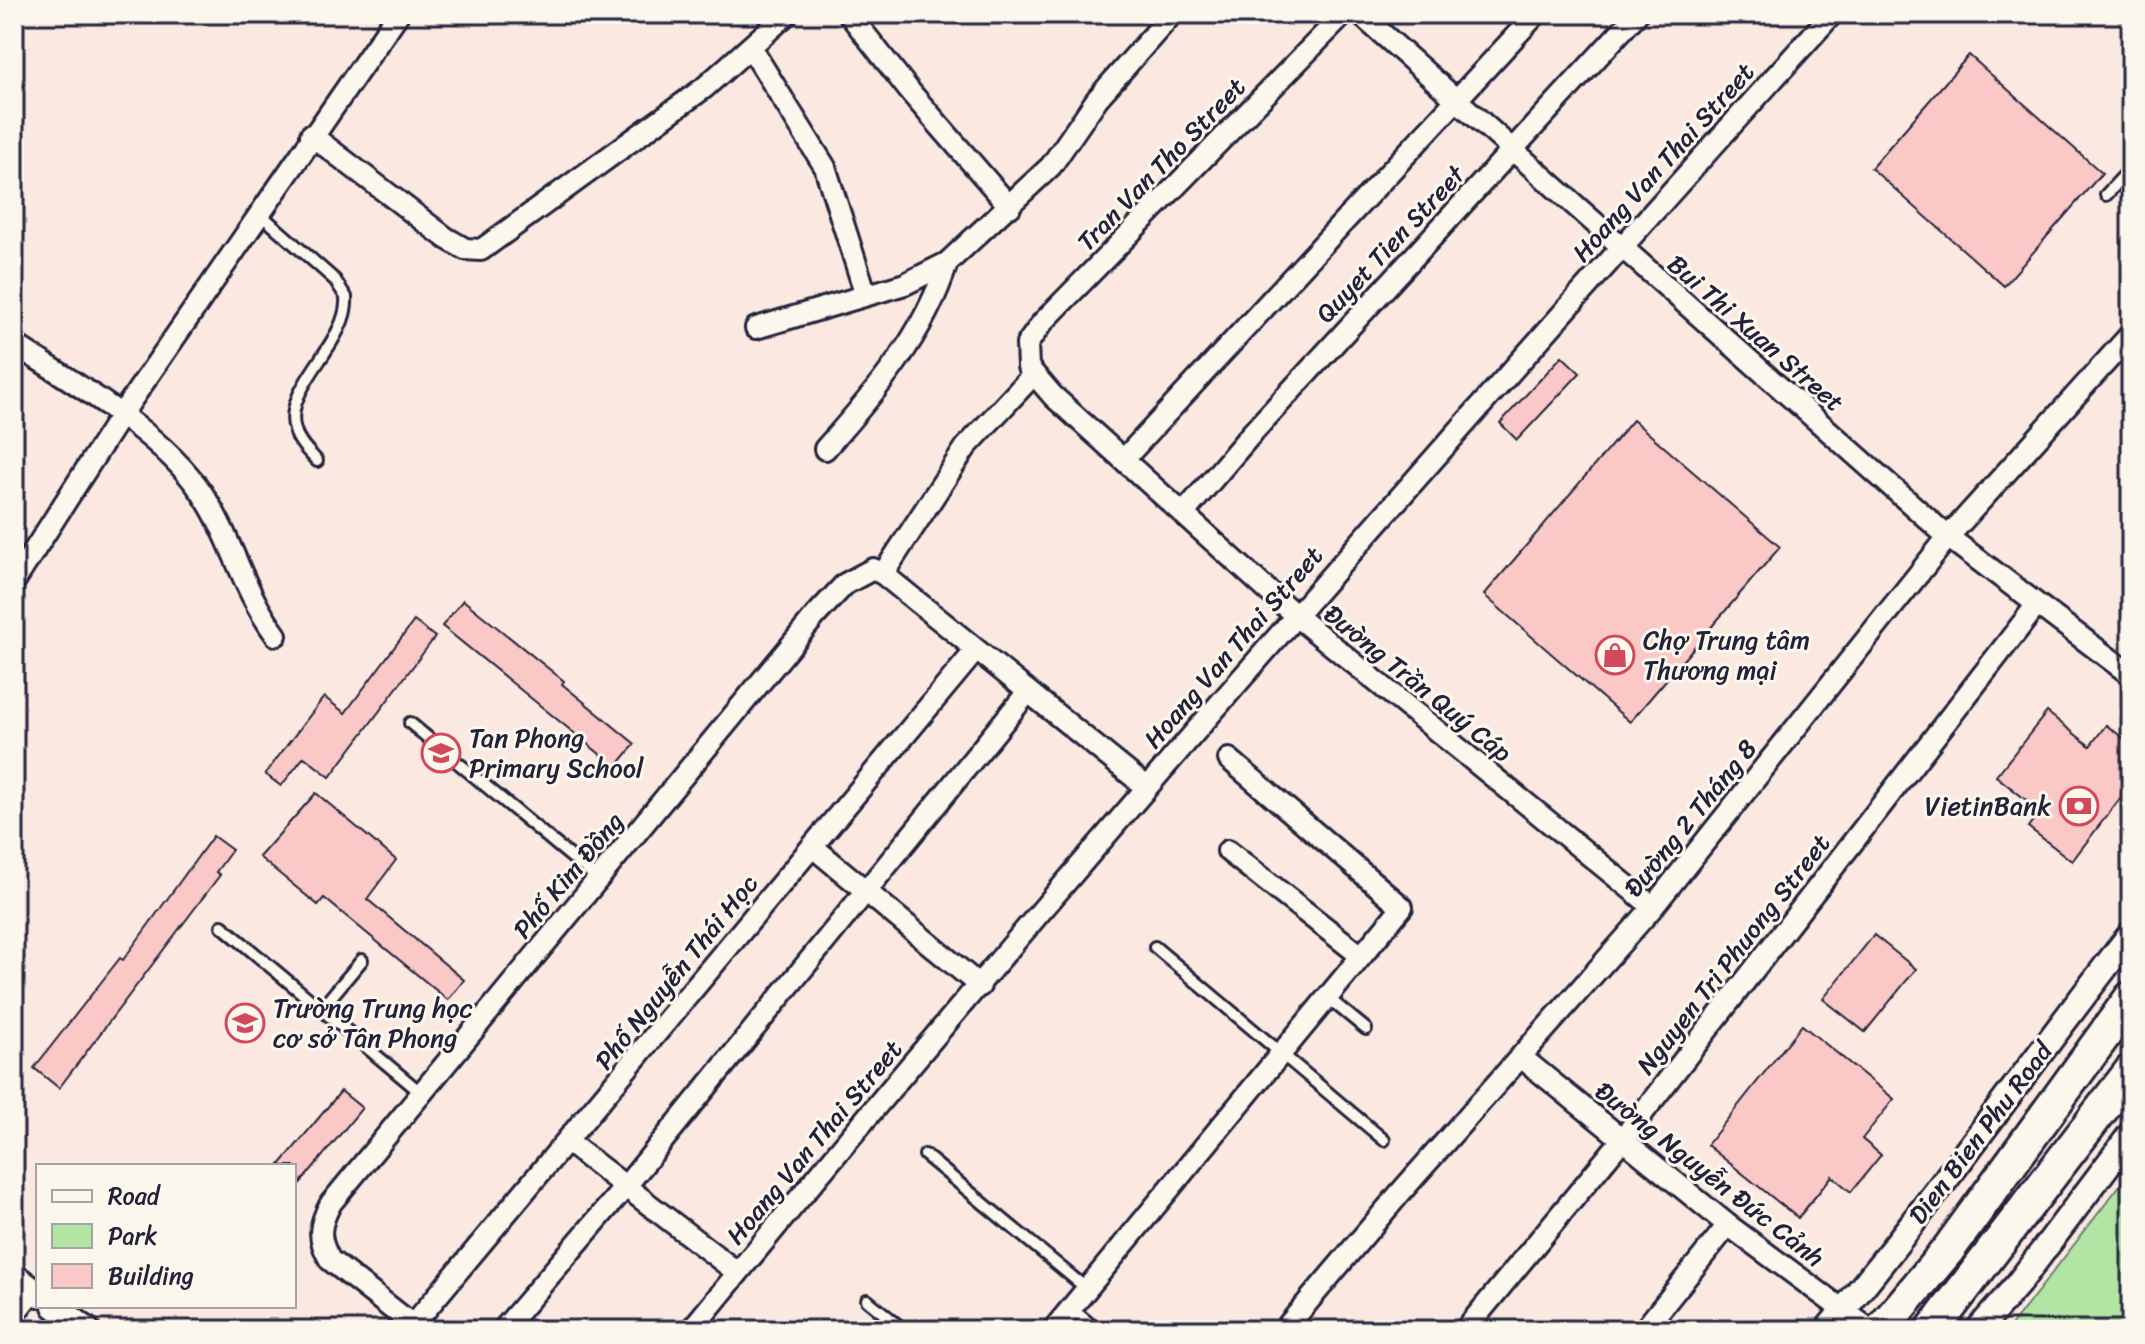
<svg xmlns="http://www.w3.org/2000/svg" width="2145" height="1344" font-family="Sriracha,sans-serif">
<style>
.green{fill:#b2e4a4;stroke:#6a8370;stroke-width:2}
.building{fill:#fac8c7;stroke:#22223b;stroke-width:2}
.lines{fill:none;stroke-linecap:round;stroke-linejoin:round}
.service-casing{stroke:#22223b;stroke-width:16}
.minor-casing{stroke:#22223b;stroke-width:26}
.tertiary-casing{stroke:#22223b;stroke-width:30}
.trunk-casing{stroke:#22223b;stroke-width:38}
.service{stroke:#fbf7ec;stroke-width:10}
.minor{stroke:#fbf7ec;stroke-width:20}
.tertiary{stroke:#fbf7ec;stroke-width:24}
.trunk{stroke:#fbf7ec;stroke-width:32}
.labels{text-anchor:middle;stroke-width:6;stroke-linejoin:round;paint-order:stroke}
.street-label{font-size:26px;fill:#22223b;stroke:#fbf7ec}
.poi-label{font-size:26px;fill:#22223b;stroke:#fbf7ec;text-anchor:start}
</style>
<rect width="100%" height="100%" fill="#fbe9e1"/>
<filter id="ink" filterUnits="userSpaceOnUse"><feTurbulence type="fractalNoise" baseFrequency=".0125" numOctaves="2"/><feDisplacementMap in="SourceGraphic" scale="16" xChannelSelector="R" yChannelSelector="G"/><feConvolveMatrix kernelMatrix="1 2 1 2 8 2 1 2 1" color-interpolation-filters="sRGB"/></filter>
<g filter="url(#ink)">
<path class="green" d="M2131 1171V1330H2008Z"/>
<path class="building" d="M1969 55 2102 173 2004 286 1871 168Z
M1562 356 1580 373 1517 440 1500 423Z
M1633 420 1780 547 1630 722 1484 595Z
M463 600 564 681 562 684 635 744 616 767 442 626Z
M414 621 435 637 330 777 304 757 281 786 265 774 324 697 345 713Z
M2047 712 2090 746 2106 725 2131 744V784L2072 861 2028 827 2040 811 1996 776Z
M316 793 396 860 367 899 464 980 448 1000 324 898 318 905 259 857Z
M213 836 232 850 216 872 220 875 59 1088 34 1068 120 958 123 960Z
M1874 935 1916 969 1865 1032 1823 999Z
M1802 1025 1894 1099 1862 1139 1881 1155 1851 1192 1832 1176 1798 1218 1707 1145Z
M341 1091 362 1108 294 1191V1166H279Z"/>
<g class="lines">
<defs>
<path id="service" d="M2106 195 2131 168
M259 213 335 280 346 297C350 342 281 388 295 430 298 442 309 452 317 461
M410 723 598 879
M222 926 420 1092
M1155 947 1384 1140
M1327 997 1366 1029
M321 1009 362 960
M925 1155 1087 1289
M867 1300 904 1330
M1071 1308 1097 1330"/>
<path id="minor" d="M849 14 912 94 1010 207
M1344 14 1042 323 1027 344 1028 367 1053 396 1296 616 1653 907
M1360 14 1948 537 2131 675
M751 48 825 167 866 295
M311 135 446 238 465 249 481 250 704 88 787 14
M756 328 905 284 947 263 1051 166 1097 99 1172 14
M14 344C74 383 162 433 202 493 233 539 241 588 276 635
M825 449C874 394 925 335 947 263
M1125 458 1536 14
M1184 513 1253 432 1637 14
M883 574 966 447 1033 375
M14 582 121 415 398 14
M813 847 980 986
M1228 851 1360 955
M1521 1057 1728 1225 1870 1330
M569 1143 738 1273
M14 1314 33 1290
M413 1325 976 650
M419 1330 330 1260C317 1238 319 1225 331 1203L816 615 845 584 873 569 883 574 1146 787
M503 1330 626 1186 1027 693
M691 1330C1059 880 1442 444 1832 14
M1053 1330 1402 907 1229 759
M1284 1330 1400 1193 1653 907 1948 537 2131 334
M1465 1330 1621 1141 2036 606
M1644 1330 1728 1225"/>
<path id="tertiary" d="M14 1276 38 1294
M55 1306 87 1330
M1827 1330C1934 1202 2028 1065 2131 934
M1978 1330 2018 1284 2131 1134"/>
<path id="trunk" d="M1881 1330 1948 1250 2131 998
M1932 1330 2131 1071"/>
</defs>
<use href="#service" class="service-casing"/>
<use href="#minor" class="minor-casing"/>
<use href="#tertiary" class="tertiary-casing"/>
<use href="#trunk" class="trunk-casing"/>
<use href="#service" class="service"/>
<use href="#minor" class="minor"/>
<use href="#tertiary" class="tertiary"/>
<use href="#trunk" class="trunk"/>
</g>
</g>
<defs>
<symbol id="shop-ring" viewBox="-11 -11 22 22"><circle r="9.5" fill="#fbf7ec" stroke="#d1495b" stroke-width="1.5"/><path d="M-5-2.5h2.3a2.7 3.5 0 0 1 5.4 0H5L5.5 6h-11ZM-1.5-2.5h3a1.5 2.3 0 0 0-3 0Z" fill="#d1495b"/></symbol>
<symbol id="school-ring" viewBox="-11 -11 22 22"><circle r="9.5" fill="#fbf7ec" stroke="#d1495b" stroke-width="1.5"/><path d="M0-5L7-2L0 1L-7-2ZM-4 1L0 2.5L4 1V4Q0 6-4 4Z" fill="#d1495b"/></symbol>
<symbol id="bank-ring" viewBox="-11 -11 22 22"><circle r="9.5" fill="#fbf7ec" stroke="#d1495b" stroke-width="1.5"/><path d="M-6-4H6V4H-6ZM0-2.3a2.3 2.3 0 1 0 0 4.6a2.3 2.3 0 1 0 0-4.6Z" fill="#d1495b"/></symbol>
</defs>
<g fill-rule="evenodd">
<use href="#shop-ring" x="1593" y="633" width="44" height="44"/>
<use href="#school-ring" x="419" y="731" width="44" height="44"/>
<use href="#bank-ring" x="2057" y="784" width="44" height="44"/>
<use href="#school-ring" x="223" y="1001" width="44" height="44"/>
</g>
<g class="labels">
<g class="street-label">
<text transform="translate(1663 162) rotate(-48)" y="9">Hoang Van Thai Street</text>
<text transform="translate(1161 164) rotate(-46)" y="9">Tran Van Tho Street</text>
<text transform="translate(1390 244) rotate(-47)" y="9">Quyet Tien Street</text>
<text transform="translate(1756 333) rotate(41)" y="9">Bui Thi Xuan Street</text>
<text transform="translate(1233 647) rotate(-49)" y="9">Hoang Van Thai Street</text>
<text transform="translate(1418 683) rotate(39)" y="9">Đường Trần Quý Cáp</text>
<text transform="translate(1690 818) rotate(-51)" y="9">Đường 2 Tháng 8</text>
<text transform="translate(568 875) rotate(-50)" y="9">Phố Kim Đồng</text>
<text transform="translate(1733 954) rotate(-52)" y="9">Nguyen Tri Phuong Street</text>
<text transform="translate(676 972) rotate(-51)" y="9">Phố Nguyễn Thái Học</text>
<text transform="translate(1980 1133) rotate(-53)" y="9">Dien Bien Phu Road</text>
<text transform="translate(814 1142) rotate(-50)" y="9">Hoang Van Thai Street</text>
<text transform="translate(1710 1174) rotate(38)" y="9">Đường Nguyễn Đức Cảnh</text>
</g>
<g class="poi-label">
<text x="1643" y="649">Chợ Trung tâm<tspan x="1643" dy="30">Thương mại</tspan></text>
<text x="469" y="747">Tan Phong<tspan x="469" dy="30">Primary School</tspan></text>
<text x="2051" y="815" text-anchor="end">VietinBank</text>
<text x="273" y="1017">Trường Trung học<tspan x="273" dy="30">cơ sở Tân Phong</tspan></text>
</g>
</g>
<rect width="2145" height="1344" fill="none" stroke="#fbf7ec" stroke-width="48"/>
<rect x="24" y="24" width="2097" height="1296" fill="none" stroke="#22223b" stroke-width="3" filter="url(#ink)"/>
<rect x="36" y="1164" width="260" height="144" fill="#fbf7ec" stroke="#a4a2a5" stroke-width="2"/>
<rect x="52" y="1190" width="40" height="12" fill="#fbf7ec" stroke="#a4a2a5" stroke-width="2"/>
<text x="108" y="1204" font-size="24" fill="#22223b">Road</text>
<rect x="52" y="1224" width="40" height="24" fill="#b2e4a4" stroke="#a4a2a5" stroke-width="2"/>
<text x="108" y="1244" font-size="24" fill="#22223b">Park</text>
<rect x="52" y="1264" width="40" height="24" fill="#fac8c7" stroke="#a4a2a5" stroke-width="2"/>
<text x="108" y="1284" font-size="24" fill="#22223b">Building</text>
</svg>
